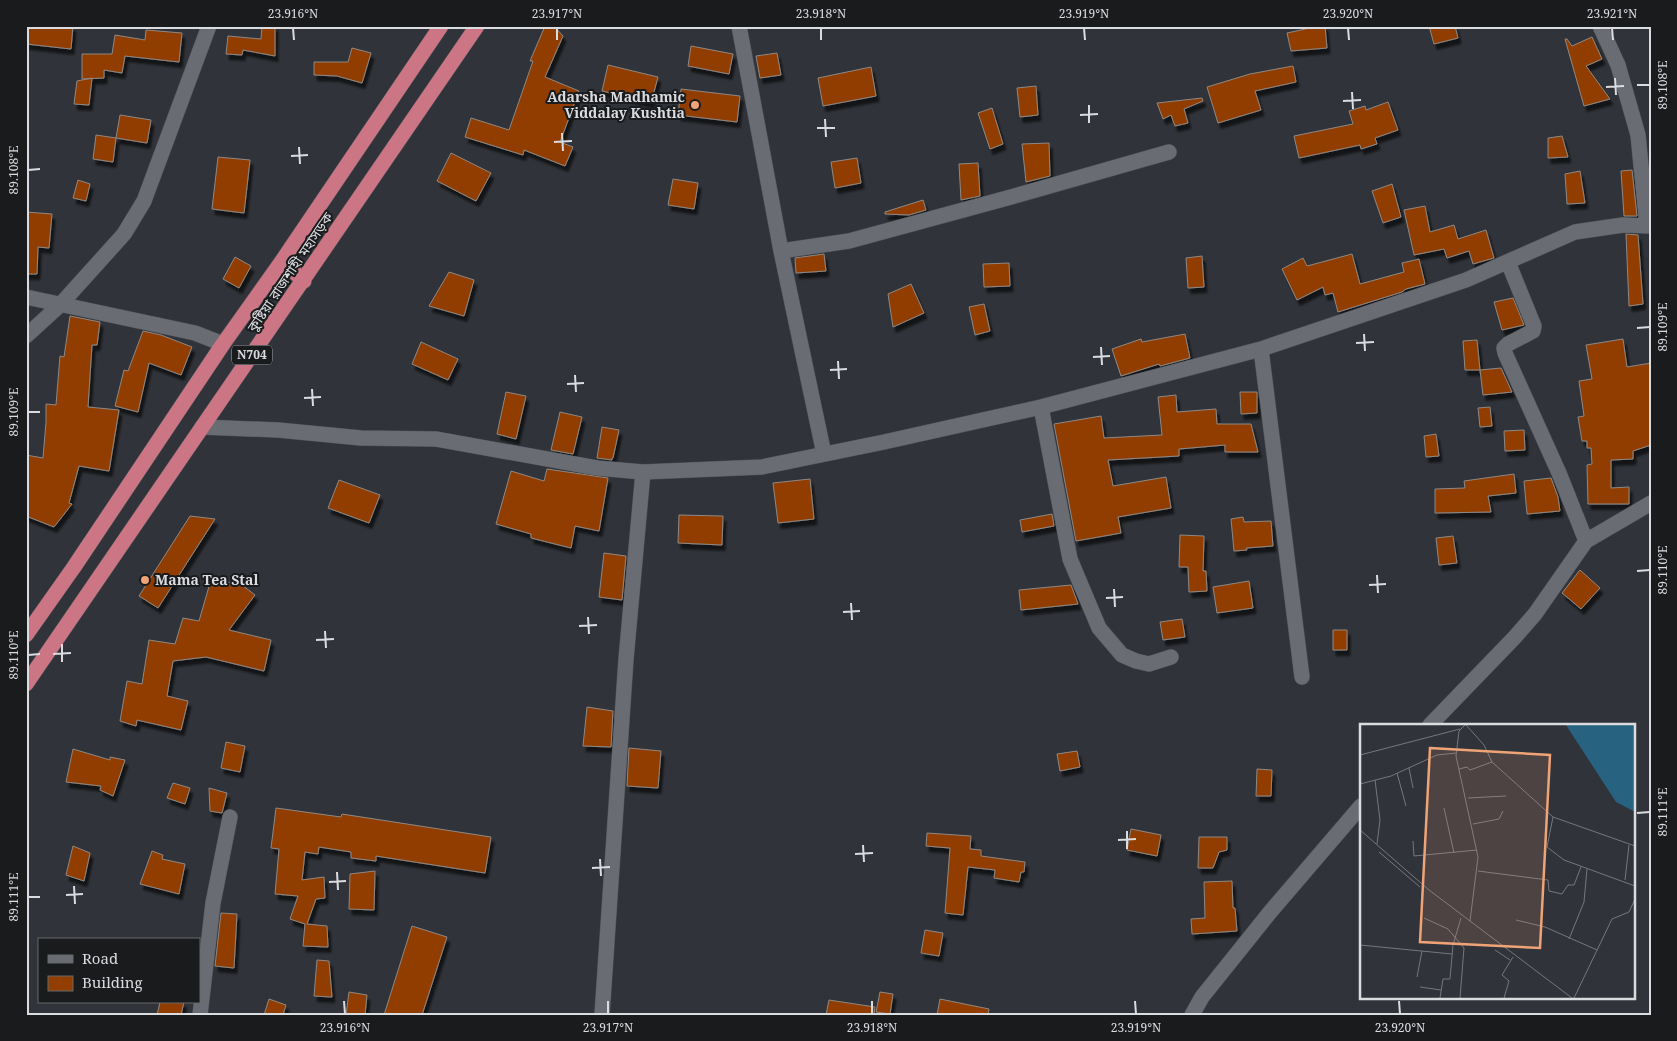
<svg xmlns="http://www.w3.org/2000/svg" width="1677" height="1041" font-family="'Noto Serif','Noto Sans Bengali',serif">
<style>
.building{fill:#913e00;stroke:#8f8884;filter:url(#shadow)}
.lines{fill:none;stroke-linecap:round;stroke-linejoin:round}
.minor-casing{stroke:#4e5156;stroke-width:16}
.highway-casing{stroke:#4e5156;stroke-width:16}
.minor{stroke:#696c72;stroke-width:15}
.highway{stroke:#cc7584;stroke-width:15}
.ticks{fill:none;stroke:#dadce0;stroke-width:2}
.poi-dot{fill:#efa377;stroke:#191b1d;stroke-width:2}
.labels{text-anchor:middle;stroke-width:4;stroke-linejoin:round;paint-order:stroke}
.shield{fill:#191b1d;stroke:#a0a2a6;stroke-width:1}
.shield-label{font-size:12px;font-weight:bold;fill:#dadce0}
.poi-label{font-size:14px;font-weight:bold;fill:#dadce0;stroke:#191b1d;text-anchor:end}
.street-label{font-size:14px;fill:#dadce0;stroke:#191b1d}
.inset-road{fill:none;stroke:#74777c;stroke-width:1}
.view{fill:#efa377;fill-opacity:0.15;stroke:#efa377;stroke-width:2.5}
.inset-edge{fill:none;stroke:#dadce0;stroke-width:2.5}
.neatline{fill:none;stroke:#dadce0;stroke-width:2}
.ticks-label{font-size:12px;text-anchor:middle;fill:#dadce0}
</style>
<defs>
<filter id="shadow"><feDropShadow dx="3" dy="5.5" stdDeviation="1" flood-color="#0009"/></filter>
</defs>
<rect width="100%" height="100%" fill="#303339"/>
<path class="building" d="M27 26H73L71 49 26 44Z
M262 26H275V56L243 50 242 55 226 54 228 36 261 39Z
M545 26H554L563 36 545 77 579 91 560 142 573 147 565 166 524 150 523 155 465 137 471 118 509 130 533 61H530Z
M1310 26H1325L1327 48 1291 51 1287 33 1310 28Z
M1429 26H1455L1458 38 1434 44Z
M146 30 182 33 179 62 125 56 122 73 104 70V78L82 79V54H112L115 35 145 40Z
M1592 37 1602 59 1586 66 1610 99 1584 106 1565 39H1567L1572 46Z
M691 46 733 54 729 74 688 66Z
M352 48 371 53 362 83 337 76 314 75V62H348Z
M777 53 781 75 760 78 756 56Z
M608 65 658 77 651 103 602 91Z
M1293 66 1296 82 1255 91 1261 110 1218 123 1207 87 1250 74Z
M871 67 876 96 823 106 818 78Z
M92 78 89 105 74 104 77 81Z
M1036 86 1038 115 1020 117 1017 88Z
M681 89 740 96 737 122 678 115Z
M1202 98 1203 101 1184 109 1188 123 1175 126 1171 115 1163 119 1157 103Z
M1388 102 1398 130 1375 138 1377 144 1361 149 1360 145 1299 158 1294 136 1353 124 1349 111 1365 106 1366 110Z
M992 108 1003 144 990 149 978 113Z
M120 115 151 120 147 143 116 138 113 162 93 159 96 135 116 138Z
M1562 136 1568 157 1548 158V138Z
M1049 143 1050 176 1026 182 1022 144Z
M451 153 491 173 476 201 437 181Z
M218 157 250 160 244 213 212 209Z
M857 158 861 183 835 188 831 162Z
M978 163 980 196 961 200 959 164Z
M1632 170 1637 216H1624L1621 171Z
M1580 171 1585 203 1567 204 1565 174Z
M673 179 698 183 694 209 668 205Z
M78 180 90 184 86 201 73 198Z
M1392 184 1401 217 1383 223 1372 191Z
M923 200 926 210 909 215 885 214V212Z
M1425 206 1430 232 1454 225 1458 239 1486 230 1494 258 1473 264 1469 251 1447 258 1444 249 1414 255 1404 210Z
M26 212 52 214 49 248 38 247 37 274H26Z
M1626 234 1638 235 1643 304 1629 306Z
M824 254 826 271 796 273 795 258Z
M1352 254 1360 284 1404 272 1402 263 1419 259 1425 284 1406 289 1402 292 1338 312 1333 293 1325 295 1323 287 1297 300 1282 269 1303 258 1307 266Z
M1202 256 1204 287 1188 288 1186 258Z
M235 257 251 266 239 288 223 279Z
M1009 263 1010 286 984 287 983 264Z
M449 272 474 280 464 316 429 306Z
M911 284 924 313 893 327 888 294Z
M1513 298 1524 325 1502 330 1494 302Z
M984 304 990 331 975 335 969 307Z
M70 316 100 322 97 345H92L88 407 119 410 109 471 79 466 69 503 72 504 54 527 26 516V455L43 458 46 422V404L56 405 60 356 64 357Z
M143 331 161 335 192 347 181 375 149 363 138 412 115 406 124 370 128 371Z
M1185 334 1190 358 1160 366 1159 364 1121 376 1112 349 1141 339 1142 342Z
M1623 339 1627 367 1651 363V445L1633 451V459L1611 460V488L1629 487V504H1588L1587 465 1592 464 1591 448H1587V441H1582L1578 417 1584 416 1579 381 1592 379 1586 345Z
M1477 340 1480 370H1465L1463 341Z
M421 342 458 359 448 380 412 364Z
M1501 368 1512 392 1483 395 1480 370Z
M506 392 526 396 516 439 497 434Z
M1240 392H1257V413L1241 414Z
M1176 395 1177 412 1216 409 1217 424H1251L1258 452H1225V445L1179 449V456L1108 460 1113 486 1166 477 1171 508 1118 517 1121 533 1076 541 1054 424 1101 416 1104 438 1162 435 1158 397Z
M1490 407 1492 426 1480 427 1478 408Z
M560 412 582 417 573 454 551 450Z
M602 427 619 430 613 458H612V460L597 458Z
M1524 430 1525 450 1505 451 1504 431Z
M1436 434 1439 456 1426 457 1424 436Z
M547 469 608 478 599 531 575 526 571 548 531 538V534L496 524 511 471 544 481Z
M1514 474 1516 493 1488 496 1491 512 1435 513V489L1465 488 1464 481Z
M1551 478 1558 497 1560 511 1527 514 1524 481Z
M810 479 814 519 778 523 773 483Z
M339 480 380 495 369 523 328 508Z
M1052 514 1054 526 1022 532 1020 520Z
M679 515 723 516 722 545 678 543Z
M190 516 215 519 158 608 139 596Z
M1243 517 1244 522 1271 521 1273 546 1246 548 1247 550 1234 551 1231 519Z
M1180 535 1204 536 1203 571H1206L1207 591 1189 592 1188 567H1179Z
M1453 536 1457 563 1439 565 1436 538Z
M604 553 626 556 622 600 599 597Z
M1580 570 1600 588 1581 609 1562 593Z
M1249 581 1253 608 1217 613 1213 587Z
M238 582 255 595 229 630 271 640 264 671 206 657 173 661 167 696 188 701 181 730 137 720 136 726 120 721 127 681 142 684 149 640 175 644 183 618 199 621 210 583Z
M1071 585 1078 604 1021 610 1019 590Z
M1182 619 1185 637 1163 640 1160 622Z
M1333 630H1347V650H1333Z
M587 707 613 711 611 747 583 746Z
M226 742 245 746 240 772 221 768Z
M629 748 661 751 658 788 627 786Z
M73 749 110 760V757L125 760 113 796 100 790 101 786 66 782Z
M1077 751 1080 767 1060 771 1057 754Z
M1257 769 1272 770 1271 796H1256Z
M173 783 190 788 185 804 167 798Z
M209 788 227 793 222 813 210 811Z
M276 808 341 817 342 814 491 837 485 873 376 856V861L351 858V852L319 847 318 854 305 852 302 880 324 877 325 898 316 899 307 924 327 926 328 947 303 946 305 924 290 919 298 896 275 894 279 849 271 848Z
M1131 829 1161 835 1157 856 1127 850Z
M927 833 971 836 970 849 981 850V856L1025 862 1024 872H1021L1019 882 994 878 995 870 968 867 963 915 945 913 950 848 926 846Z
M1199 837H1227V850L1219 852 1213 868H1198Z
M73 846 90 853 84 881 66 875Z
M152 851 163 855 162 859 185 864 179 894 140 884Z
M375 871 374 910 349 909 350 874Z
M1232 881 1233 908H1235L1237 931 1192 934 1191 919 1205 918 1204 882Z
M221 913 237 914 234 968 215 966Z
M412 926 447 937 422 1015H384Z
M925 930 943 933 939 956 921 953Z
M317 960 329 961 332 997 314 996Z
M349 992 367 995 365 1015H346Z
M880 992 893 994 890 1014 876 1012Z
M269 999 286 1005 283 1015H264Z
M940 999 989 1009 988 1015H937Z
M829 1000 875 1007 874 1015H826Z
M160 1002H184L181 1015H157Z"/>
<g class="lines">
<defs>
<path id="minor" d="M739 26 781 251 824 454
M1600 26 1618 65 1638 135 1647 226
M781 251 849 241 1011 197 1169 152
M1508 262 1534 326 1533 331 1508 344 1504 348 1505 353 1559 473 1586 541
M26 297 195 333 223 344
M26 336 60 305 124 234 144 201 209 26
M1261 349 1302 677
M1041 407 1070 559 1099 628 1122 655 1136 661 1149 664 1171 657
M202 427 278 430 361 438 436 439 597 468 643 472 762 467 884 442 1041 407 1261 349 1466 280 1575 232 1623 225 1651 226
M1430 725 1514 638 1535 614 1586 541 1651 503
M200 1015 213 903 230 817
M602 1015 626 659 643 472
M1192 1015 1202 997 1271 911 1361 806"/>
<path id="highway" d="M282 261 304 281
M26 635 74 567 223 344 282 261 441 26
M26 684 477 26"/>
</defs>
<use href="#minor" class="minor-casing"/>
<use href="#highway" class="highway-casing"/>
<use href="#minor" class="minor"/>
<use href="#highway" class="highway"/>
</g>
<path class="ticks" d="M293 28 294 40M557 28V40M821 28V40M1084 28 1085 40M1348 28 1349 40M1612 28 1613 40M1615 78 1616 95M1637 85H1650M1606 87 1624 86M1352 92 1353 109M1343 101 1361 100M1089 105V123M1080 115 1098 114M825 119 826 137M817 128H835M562 133 563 151M554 142 572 141M299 147 300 164M291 156 308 155M28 170 40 169M1637 328 1650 327M1364 334 1365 351M1356 343 1374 342M1101 347 1102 365M1093 357 1110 356M838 361 839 379M830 370 847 369M575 375 576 392M567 384 584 383M312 389 313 406M304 398 321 397M28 412H40M1637 571 1650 570M1377 575 1378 593M1369 585 1386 584M1114 589 1115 607M1106 598 1123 597M851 603 852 620M843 612 860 611M588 617 589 634M579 626 597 625M325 631 326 648M316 640 334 639M62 644V662M53 654 71 653M28 655 40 654M1637 813 1650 812M1127 831V849M1118 840 1136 839M863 845 864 862M855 854 873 853M600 859 601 876M592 868 610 867M337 872 338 890M329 882 346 881M74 886 75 904M66 895 83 894M28 897H40M344 1001 345 1014M608 1001V1014M872 1001V1014M1135 1001 1136 1014M1399 1001 1400 1014"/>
<g class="poi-dot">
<circle cx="695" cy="105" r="5"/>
<circle cx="145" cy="580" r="5"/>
</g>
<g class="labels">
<rect class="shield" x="232" y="345.5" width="40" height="19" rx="4"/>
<g class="shield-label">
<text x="252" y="359">N704</text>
</g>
<g class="poi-label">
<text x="685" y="102">Adarsha Madhamic<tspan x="685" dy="16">Viddalay Kushtia</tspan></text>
<text x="155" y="585" text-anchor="start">Mama Tea Stal</text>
</g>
<g class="street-label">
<text transform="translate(290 272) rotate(-56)" y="5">কুষ্টিয়া রাজশাহী মহাসড়ক</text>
</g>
</g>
<g transform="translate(1360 724)">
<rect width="275" height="275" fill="#303339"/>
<path d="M206 1H275V88L256 78Z" fill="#276380"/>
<path class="inset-road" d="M105 1 99 7 96 32 118 133 110 197M106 1 124 21 132 38 193 93 275 122M0 31 100 5M49 44 53 64M99 45 107 43 110 46 132 38M37 49 46 82M15 56 20 96 17 120M0 60 31 52 77 31 96 29M108 74 146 72M84 84 94 129M193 93 187 123 204 136 275 162M113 100 139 95 143 87M0 106 69 166 212 274M53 117 54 132 117 126M19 128 60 163M118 147 188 156 189 167 202 170 208 161H214L221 143M265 156 269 121M64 194 88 205 104 224 100 274M156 196 185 203 237 226M209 215 224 178 227 145M0 221 92 230M135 226 150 236M57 253 62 227M60 263 81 266M80 274 83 255H90L93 221 101 194M144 274 149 257 142 251 153 233M214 274 252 195 269 188 275 175"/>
<path class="view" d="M70 24 190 31 180 224 60 218Z"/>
<rect width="275" height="275" class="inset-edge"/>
</g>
<rect width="1677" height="1041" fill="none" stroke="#191b1d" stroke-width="55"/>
<rect x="38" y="938" width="162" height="65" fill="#191b1d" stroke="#66686b"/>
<rect x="48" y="955" width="25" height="8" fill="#696c72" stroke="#66686b"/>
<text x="82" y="964" font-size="15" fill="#dadce0">Road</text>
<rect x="48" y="976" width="25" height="15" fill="#913e00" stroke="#66686b"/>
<text x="82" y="988" font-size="15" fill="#dadce0">Building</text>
<rect x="28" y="28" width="1622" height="986" class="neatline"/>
<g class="ticks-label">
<text x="293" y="18">23.916°N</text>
<text x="557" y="18">23.917°N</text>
<text x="821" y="18">23.918°N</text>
<text x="1084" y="18">23.919°N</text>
<text x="1348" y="18">23.920°N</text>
<text x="1612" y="18">23.921°N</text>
<text transform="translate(1663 85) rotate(-90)" y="4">89.108°E</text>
<text transform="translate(14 170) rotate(-90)" y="4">89.108°E</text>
<text transform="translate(1663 327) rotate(-90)" y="4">89.109°E</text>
<text transform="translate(14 412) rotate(-90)" y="4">89.109°E</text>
<text transform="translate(1663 570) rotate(-90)" y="4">89.110°E</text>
<text transform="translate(14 655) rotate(-90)" y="4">89.110°E</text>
<text transform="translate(1663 812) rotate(-90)" y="4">89.111°E</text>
<text transform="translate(14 897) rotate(-90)" y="4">89.111°E</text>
<text x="345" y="1032">23.916°N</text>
<text x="608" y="1032">23.917°N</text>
<text x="872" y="1032">23.918°N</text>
<text x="1136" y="1032">23.919°N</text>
<text x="1400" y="1032">23.920°N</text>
</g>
</svg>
